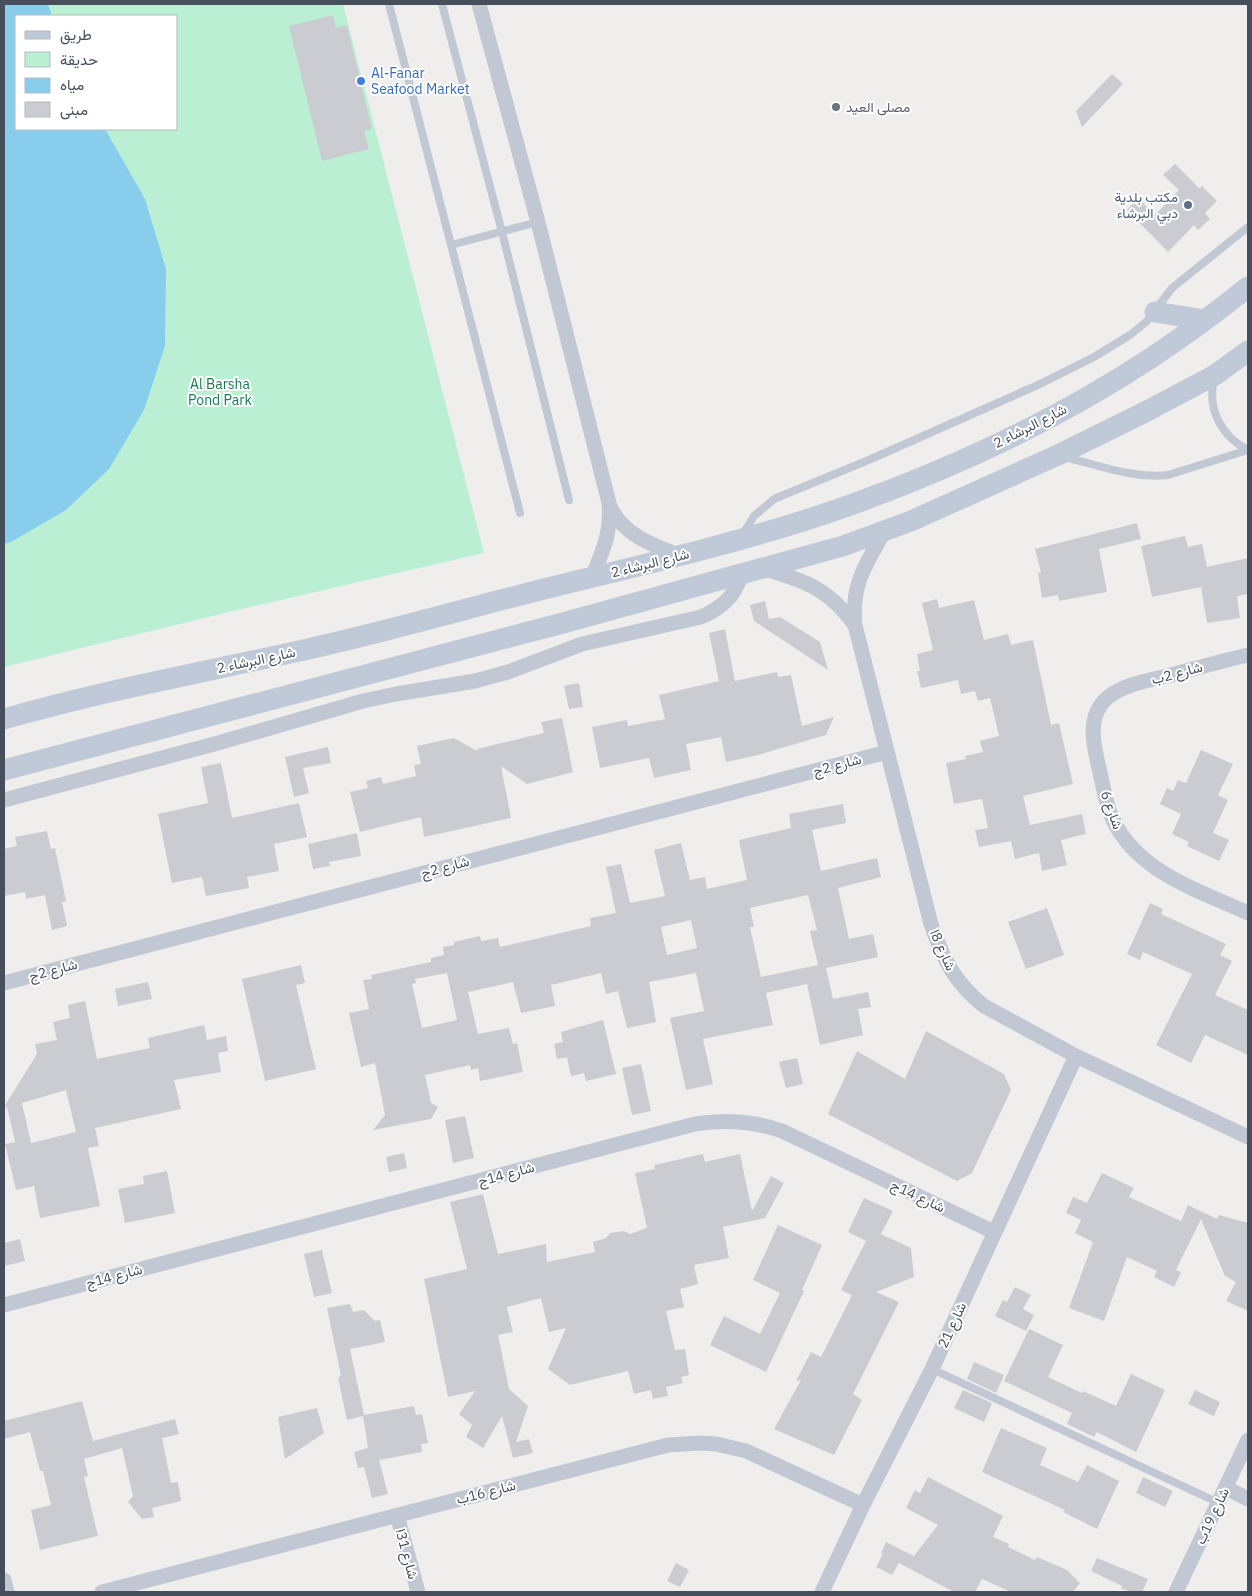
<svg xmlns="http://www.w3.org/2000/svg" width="1252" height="1596" font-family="'IBM Plex Sans',Vazirmatn,sans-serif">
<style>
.green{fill:#bbefd4;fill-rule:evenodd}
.water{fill:#88ceec}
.building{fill:#caccd2;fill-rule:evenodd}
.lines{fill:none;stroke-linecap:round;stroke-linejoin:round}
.lane{stroke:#c1c8d3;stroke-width:8}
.street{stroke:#c1c8d3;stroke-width:15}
.secondary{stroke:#c0c9d7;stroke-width:21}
.shop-dot{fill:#3f7fe0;stroke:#fff;stroke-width:2}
.worship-dot{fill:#6b7280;stroke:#fff;stroke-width:2}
.service-dot{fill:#5c6f8a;stroke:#fff;stroke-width:2}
.labels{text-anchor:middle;stroke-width:4;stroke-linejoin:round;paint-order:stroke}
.shop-label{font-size:14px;fill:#366cbe;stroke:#fff;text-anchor:start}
.worship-label{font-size:14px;fill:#5b616d;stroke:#fff;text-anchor:start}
.service-label{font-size:14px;fill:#4e5e75;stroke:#fff;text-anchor:end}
.park-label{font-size:14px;fill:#167d53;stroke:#fff}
.street-label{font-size:14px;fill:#464f5b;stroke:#fff}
</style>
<rect width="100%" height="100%" fill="#f0eeed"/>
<path class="green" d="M4 4H343L484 553 233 611 4 667ZM16 16H176V129H16Z"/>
<path class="water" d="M4 4H48L52 16H16V129H105L145 199 166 269 165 346 144 410 109 469 66 510 11 542 4 544Z"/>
<path class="building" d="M333 15 336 28 347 25 372 129 364 131 369 149 322 161 289 26Z
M1112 74 1123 84 1082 127 1076 111Z
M1175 164 1199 188 1202 186 1217 201 1205 213 1210 219 1198 230 1194 225 1168 252 1127 210 1138 198 1155 215 1179 190 1163 175Z
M1137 523 1141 539 1099 549 1107 592 1059 601 1058 595 1042 598 1038 573 1041 572 1035 549Z
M1185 536 1188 547 1202 544 1207 567 1248 558V594L1237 596 1240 618 1207 623 1201 587 1152 597 1141 546Z
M937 599 939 608 974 600 984 640 1008 634 1011 645 1033 640 1051 725 1059 723 1073 784 1023 796 1030 825 1082 814 1086 834 1061 840 1067 865 1042 871 1039 853 1015 859 1011 841 979 847 975 830 988 828 982 799 954 804 946 763 966 759 965 756 983 752 980 741 999 736 990 698 978 701 975 691 961 694 958 680 921 688 917 671H920L917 654 933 650 922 603Z
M765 601 769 619 780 617 820 642 828 670 754 621 750 605Z
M725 629 735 681 777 672 778 677 791 675 802 726 834 717 826 735 758 755 726 762 721 737 686 744 691 770 654 778 649 758 600 768 592 727 627 720 628 726 665 719 659 695 719 681 709 633Z
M579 683 583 707 569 709 564 686Z
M562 718 573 772 527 784 501 766 511 818 424 837 421 817 360 832 350 792 368 788 366 781 381 777 383 784 416 776 414 765 421 764 417 746 454 738 477 751V749L544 733 541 722Z
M328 747 331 763 303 768 309 793 294 797 285 757Z
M1201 750 1233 764 1218 795 1228 800 1213 833 1229 840 1219 861 1187 846 1189 842 1172 834 1181 814 1160 804 1167 788 1173 791 1178 780 1186 783Z
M221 763 232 818 299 803 307 837 274 844 279 871 247 877 249 888 206 896 202 877 172 883 158 814 208 803 201 767Z
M843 804 846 823 812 830 821 871 877 858 881 877 838 888 849 939 873 934 878 957 826 968 833 999 868 992 871 1007 858 1009 863 1035 820 1045 807 984 766 993 773 1025 703 1039 713 1084 686 1090 670 1018 704 1011 696 973 649 982 656 1022 627 1028 618 991 606 994 601 973 551 985 555 1006 521 1013 513 982 468 992 478 1034 509 1028 513 1044 517 1043 523 1072 480 1081 478 1068 471 1070 470 1065 425 1075 431 1103 438 1107 431 1119 373 1130 385 1115 375 1063 361 1067 349 1013 369 1009 363 980 372 979 371 975 431 962V958L444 955 443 947 454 945V942L480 936 481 941 498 938 500 947 591 926 590 918 616 913 606 867 621 864 630 903 665 896 654 850 681 843 690 880 705 877 707 889 747 880 739 840 791 828 789 814ZM808 895 817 930 810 931 818 965 761 977 750 927H754L750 908ZM691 920 697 948 667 955 661 927ZM447 973 457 1020 422 1028 412 984 416 983 415 979Z
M47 831 51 849 55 848 66 901 62 902 67 926 52 930 45 895 26 899 25 892 4 896V849L17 846 15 837Z
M357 833 361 856 329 862 330 866 313 869 308 844Z
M1150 903 1163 909 1161 914 1226 944 1220 955 1232 961 1215 995 1248 1010V1055L1205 1035 1191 1063 1156 1045 1192 974 1143 952 1140 960 1127 954Z
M1047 908 1064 955 1026 969 1008 922Z
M301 965 305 983 296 985 316 1069 265 1081 242 979Z
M148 982 152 999 118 1006 115 989Z
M85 1001 97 1059 150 1048 148 1038 204 1025 207 1040 226 1036 228 1051 218 1053 221 1072 174 1080 181 1109 95 1128 99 1146 88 1148 100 1206 40 1218 34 1186 16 1190 5 1144 15 1142 7 1107H4L37 1054 35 1044 57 1040 53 1022 70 1018 68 1005ZM66 1090 76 1132 31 1143 22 1103Z
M603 1020 616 1074 586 1081 584 1073 571 1076 567 1057 557 1059 554 1044 563 1042 561 1032Z
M926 1031 1004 1074 1011 1090 972 1173 957 1181 828 1114 857 1051 905 1079Z
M797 1058 803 1084 786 1088 779 1062Z
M641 1064 651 1111 632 1115 622 1068Z
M465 1116 474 1158 453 1163 445 1120Z
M404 1153 407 1168 389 1172 386 1157Z
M703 1154 705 1162 740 1154 752 1211 771 1176 784 1183 765 1218 723 1227 729 1258 694 1265 698 1284 680 1289 684 1307 666 1311 675 1350 685 1349 689 1375 681 1377 683 1383 666 1387 668 1396 653 1399 651 1390 634 1394 628 1371 570 1385 548 1369 566 1328 549 1332 541 1298 507 1307 513 1332 498 1335 509 1389 528 1406 516 1442 529 1439 533 1453 513 1458 502 1416 483 1448 466 1437 472 1425 459 1414 475 1391 448 1397 424 1279 467 1269 450 1202 483 1194 498 1254 546 1244 547 1262 595 1252 593 1242 606 1238 610 1233 624 1231 630 1234 647 1228 635 1173 655 1169 654 1165Z
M167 1171 175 1213 125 1223 118 1189 144 1184 143 1176Z
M1102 1173 1134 1188 1129 1197 1181 1221 1188 1205 1217 1219 1219 1215 1248 1223V1311L1226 1301 1236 1282 1225 1276 1201 1219 1176 1270 1181 1272 1174 1287 1154 1277 1157 1271 1127 1257 1104 1321 1069 1308 1093 1242 1075 1233 1081 1220 1066 1213 1073 1197 1087 1203Z
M864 1198 893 1211 881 1234 911 1248 914 1277 876 1292 899 1302 853 1394 862 1400 834 1455 774 1429 801 1380 796 1381 811 1352 821 1357 852 1295 841 1290 866 1241 848 1232Z
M778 1225 822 1245 802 1290 804 1291 766 1372 710 1345 724 1316 760 1334 780 1293 753 1280Z
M20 1239 25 1261 4 1266V1243Z
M322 1250 332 1293 314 1297 304 1254Z
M1015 1287 1031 1295 1023 1309 1034 1315 1026 1331 995 1316 1003 1300 1007 1302Z
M350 1304 353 1312 364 1310 375 1321 380 1320 385 1342 350 1349 364 1415 414 1406 416 1415 422 1414 428 1443 421 1444 422 1452 379 1460 388 1494 372 1498 364 1467 358 1468 354 1452 368 1448 363 1416 347 1420 338 1377 341 1376 327 1308Z
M1029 1329 1063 1345 1048 1377 1082 1393 1083 1391 1116 1406 1131 1374 1165 1390 1136 1452 1097 1432 1094 1437 1067 1424 1072 1413 1004 1381Z
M974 1362 1004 1375 996 1393 967 1379Z
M963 1390 992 1403 984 1422 954 1408Z
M1195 1390 1220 1402 1214 1416 1188 1404Z
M82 1401 93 1441 175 1419 179 1434 162 1438 171 1483 178 1482 181 1501 152 1508 154 1517 142 1519 128 1502 133 1496 122 1448 84 1459 88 1476 84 1477 98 1536 40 1550 31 1510 51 1505 43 1471H40L30 1432 4 1439V1421Z
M317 1408 324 1433 285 1459 278 1417Z
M1001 1428 1047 1448 1040 1465 1078 1482 1087 1465 1119 1481 1097 1529 1063 1512 1065 1510 982 1472Z
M928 1477 1003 1516 993 1537 1009 1544 1008 1547 1035 1560 1037 1557 1067 1570 1080 1583 1073 1592H1011L982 1579 975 1592H954L899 1563 892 1575 876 1567 883 1554 881 1553 886 1542 914 1556 938 1525 906 1508 915 1490 920 1493Z
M1143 1477 1173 1491 1165 1507 1136 1493Z
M1097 1558 1148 1579 1142 1592H1131L1121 1588 1122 1586 1091 1571Z
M676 1563 689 1570 680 1587 667 1581Z"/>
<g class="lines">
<path class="lane" d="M389 4 520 513
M442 4 502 232 569 500
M451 245 538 222
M1214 379C1207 409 1221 436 1248 450
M1065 457C1098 465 1133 479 1168 475L1248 450
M743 534 754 516 774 499 871 459 1038 385 1094 357 1130 335 1146 322 1172 288 1248 227
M932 1369 1219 1503"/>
<path class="street" d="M479 4 538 222 609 503C612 533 602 552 592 578
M610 507C625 536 652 545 681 556
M884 532C865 565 851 586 855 625L931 924C943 959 954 982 984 1006L1076 1056 1248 1137
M765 569C806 581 829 589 855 625
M1248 655C1222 661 1197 668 1171 675 1150 680 1124 684 1107 698 1089 714 1092 738 1097 759 1101 776 1104 794 1109 810 1130 870 1196 889 1248 913
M4 800 218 743 363 701 396 694 475 681 508 672 582 644 701 617C721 608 735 597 741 575
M4 983 887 752
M4 1305 695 1124C726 1119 753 1121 782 1131L994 1232
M1226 1488 1248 1499
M397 1515 418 1592
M4 1580 7 1592
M102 1592 668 1445 700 1443 716 1444 746 1451 863 1505
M822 1592 863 1505 932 1369 1076 1056
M1176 1592 1248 1440"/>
<path class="secondary" d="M1155 312 1205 320
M4 719C98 692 194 674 290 653 379 634 467 608 556 586 651 563 746 541 839 509 948 471 1055 421 1151 358 1184 336 1217 312 1248 287
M4 770 563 623 843 546 911 521 1058 455 1147 411 1215 375 1248 351"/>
</g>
<circle class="shop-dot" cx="361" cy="81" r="5"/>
<circle class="worship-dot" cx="836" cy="107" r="5"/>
<circle class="service-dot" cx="1188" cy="205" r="5"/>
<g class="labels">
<g class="shop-label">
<text x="371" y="78">Al-Fanar<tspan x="371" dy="16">Seafood Market</tspan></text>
</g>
<g class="worship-label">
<text x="846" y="112">مصلى العيد</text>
</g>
<g class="service-label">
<text x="1178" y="202">مكتب بلدية<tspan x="1178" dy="16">دبي البرشاء</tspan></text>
</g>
<g class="park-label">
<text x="220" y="389">Al Barsha<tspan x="220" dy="16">Pond Park</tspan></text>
</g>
<g class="street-label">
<text transform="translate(1030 426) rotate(-27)" y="5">شارع البرشاء 2</text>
<text transform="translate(650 563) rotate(-14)" y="5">شارع البرشاء 2</text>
<text transform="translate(256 660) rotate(-12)" y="5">شارع البرشاء 2</text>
<text transform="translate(1177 673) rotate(-15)" y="5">شارع 2ب</text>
<text transform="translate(837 765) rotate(-15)" y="5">شارع 2ج</text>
<text transform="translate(1112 810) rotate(70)" y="5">شارع 6</text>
<text transform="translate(445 867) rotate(-15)" y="5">شارع 2ج</text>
<text transform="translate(943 950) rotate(66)" y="5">شارع 8ا</text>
<text transform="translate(53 970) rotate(-15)" y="5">شارع 2ج</text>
<text transform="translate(506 1174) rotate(-15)" y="5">شارع 14ج</text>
<text transform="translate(918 1196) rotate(25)" y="5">شارع 14ج</text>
<text transform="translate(114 1276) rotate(-15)" y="5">شارع 14ج</text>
<text transform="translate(952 1325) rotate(-65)" y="5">شارع 21</text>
<text transform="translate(486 1492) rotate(-14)" y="5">شارع 16ب</text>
<text transform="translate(1212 1516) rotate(-65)" y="5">شارع 19ب</text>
<text transform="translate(407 1554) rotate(75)" y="5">شارع 31ا</text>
</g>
</g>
<rect width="1252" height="1596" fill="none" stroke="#464f5b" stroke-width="10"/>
<rect x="15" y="15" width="162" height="115" fill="#ffffff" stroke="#b5b9bd"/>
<rect x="25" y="31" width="25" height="8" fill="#c0c9d7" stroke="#b5b9bd"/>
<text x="60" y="40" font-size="15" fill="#464f5b">طريق</text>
<rect x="25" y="52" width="25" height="15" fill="#bbefd4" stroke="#b5b9bd"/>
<text x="60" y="65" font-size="15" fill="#464f5b">حديقة</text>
<rect x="25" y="78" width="25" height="15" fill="#88ceec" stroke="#b5b9bd"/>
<text x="60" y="90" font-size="15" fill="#464f5b">مياه</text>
<rect x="25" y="102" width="25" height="15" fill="#caccd2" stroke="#b5b9bd"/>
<text x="60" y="115" font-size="15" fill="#464f5b">مبنى</text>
</svg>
